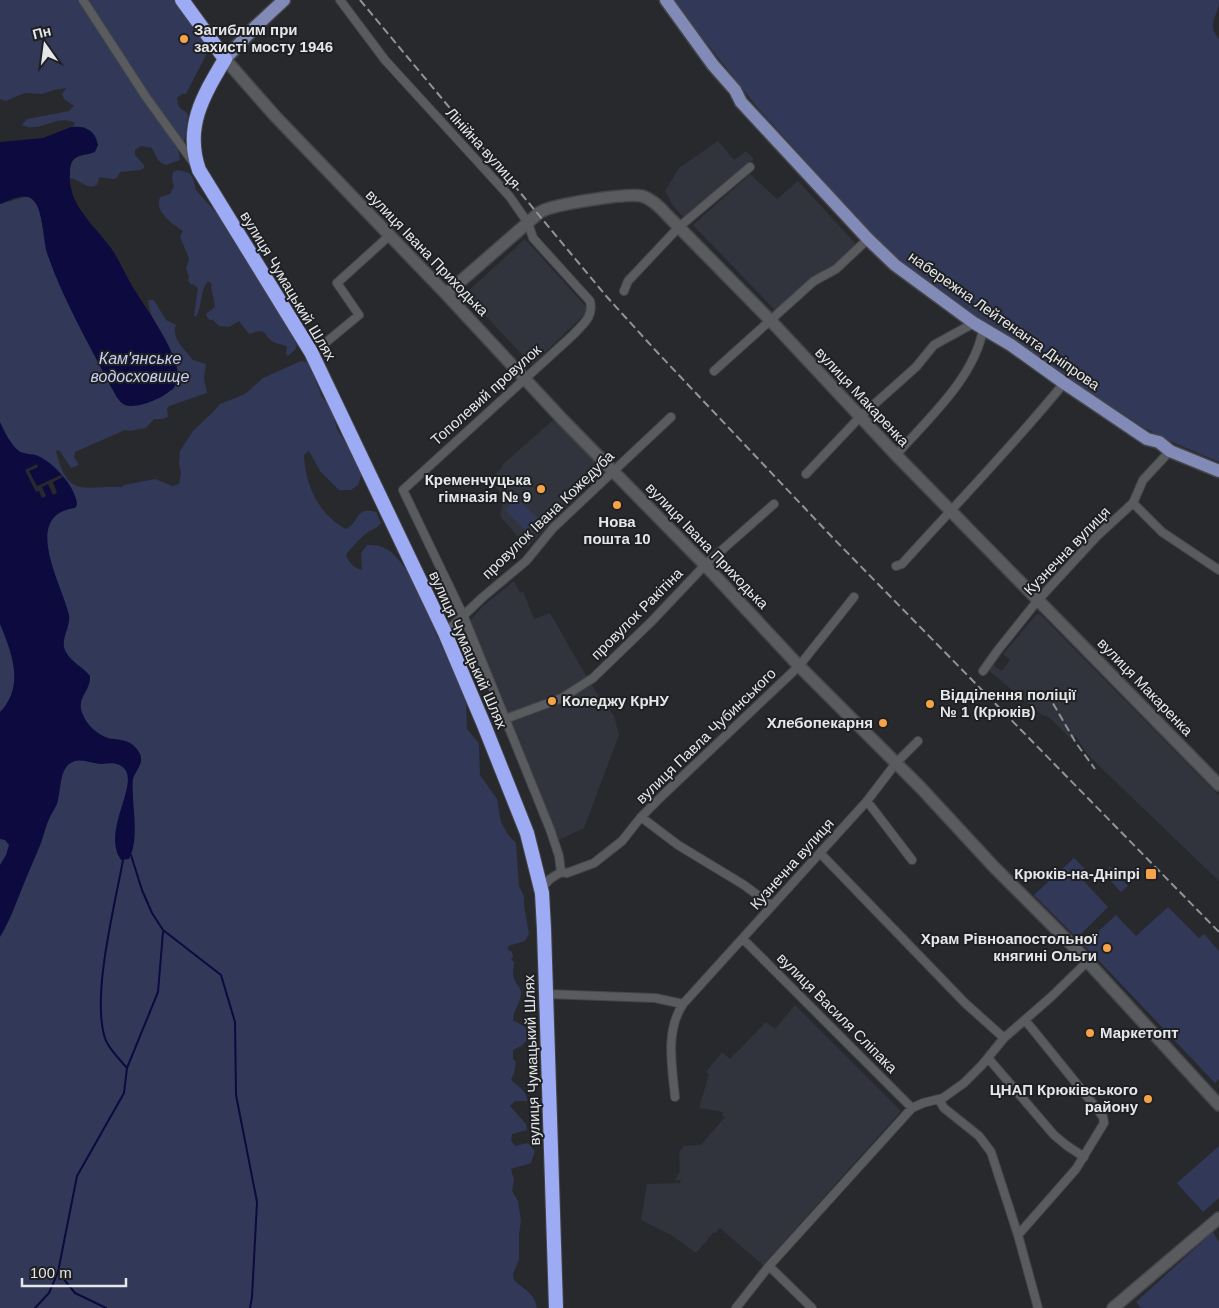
<svg xmlns="http://www.w3.org/2000/svg" width="1219" height="1308" font-family="Arial,sans-serif">
<style>
.built{fill:#31343c}
.green{fill:#323858}
.water{fill:#0c0a3e}
.pier{fill:#28292d}
.lines{fill:none;stroke-linecap:round;stroke-linejoin:round}
.stream{stroke:#0c0a3e;stroke-width:2}
.street-casing{stroke:#444548;stroke-width:10}
.secondary-casing{stroke:#444548;stroke-width:14}
.primary-casing{stroke:#444548;stroke-width:15}
.highway-casing{stroke:#444548;stroke-width:16}
.street{stroke:#5a5b5f;stroke-width:8}
.secondary{stroke:#5a5b5f;stroke-width:11}
.primary{stroke:#828bb8;stroke-width:12}
.highway{stroke:#9cabf4;stroke-width:14}
.rail{stroke:#929396;stroke-width:2;stroke-dasharray:8 4;stroke-linecap:butt}
.poi-dot{fill:#f6a247;stroke:#1f2023;stroke-width:2}
.labels{text-anchor:middle;stroke-width:4;stroke-linejoin:round;paint-order:stroke}
.poi-label{font-size:15px;font-weight:bold;fill:#e5e6e8;stroke:#1f2023;text-anchor:end}
.street-label{font-size:15px;fill:#e5e6e8;stroke:#1f2023}
.water-label{font-size:16px;font-style:italic;fill:#c6cef2;stroke:#1f2023}
</style>
<rect width="100%" height="100%" fill="#28292d"/>
<path class="built" d="M718 141 734 160 746 151 754 159 684 218 673 206 665 191 679 168Z
M750 174 777 199 798 181 856 244 837 262 822 271 776 311 693 225Z
M525 239 589 310 532 365 465 294Z
M553 420 604 470 527 547 500 516 504 496 490 481 503 466 502 465Z
M514 581 520 593 523 591 534 619 550 613 592 686 614 716 619 735 584 828 559 840 470 621 482 607Z
M1040 614 1219 796V881L1098 765 1085 751 1076 736 1071 739 1050 718 1042 715 988 670 992 664 1002 671 1010 660 1003 654 1036 615Z
M795 1005 901 1111 763 1265 720 1228 715 1233H713L696 1253 671 1235 641 1220 647 1184 680 1183 681 1180H675L680 1171 679 1152 684 1146 701 1145 725 1117 722 1116 723 1112 699 1108 709 1074 706 1072 722 1052 730 1059 766 1022 775 1029Z"/>
<path class="green" d="M0 0H179L204 42 206 52V55L186 94H182L177 98C178 106 179 109 186 112L188 115 185 139 178 147 180 160 166 165C157 162 156 156 152 148L141 146 135 150V155L144 165V168L140 170 120 172 117 178C111 181 105 176 99 178L97 185C87 191 80 179 69 178 71 159 72 157 90 154L85 127H71L61 130 73 126 75 123C59 113 38 134 22 125L27 119 69 111 74 106 64 99 62 94 66 88 54 90 42 94 25 93 6 101 0 99Z
M673 0H1219C1219 18 1205 22 1219 39V462L1165 439 1143 427 936 291 899 264 757 107Z
M178 170 189 173 193 178 196 190 225 223 294 338 297 345 295 350 288 356 286 354 287 347C283 344 278 344 275 343 261 335 269 327 249 334L239 321 229 327 219 326 213 320H210L207 317 206 314 215 307 211 286 212 284 208 281C199 292 203 305 196 317L194 315 198 288 193 284 191 285 188 280 189 277 186 269 189 258 180 237 183 231C172 223 154 212 160 197L170 194 174 186 172 178 173 172Z
M25 197H30L39 207 48 255 55 274 68 303 111 387 173 390C192 361 149 330 148 300H154L166 320 176 325C170 337 187 352 193 360L206 364 204 378 207 393 169 406 167 408 168 417 163 419H154L146 428 130 431 125 430 75 452 74 457 79 465 71 468 59 450 56 451C68 500 84 485 122 487L124 485 155 479 173 486 179 484 181 473 179 463 180 451 193 431 212 413 220 404 245 394 263 378 301 361 308 362 322 397 331 408 337 429 360 467 361 476 358 485 351 490H339L320 471 309 451 304 455C305 485 319 515 346 529 360 522 355 506 376 512L381 523C377 529 372 529 367 533 361 537 350 549 346 555 349 563 354 568 362 570L361 553 367 545C389 544 396 556 408 572L464 695 466 703 467 729 478 742 479 746 480 775 497 799 501 822 509 836 516 843 519 886 524 896V905L529 934 525 941 508 946V950L512 952 513 957 511 959 514 962C514 967 512 974 514 978 515 984 521 986 521 993 521 1003 513 1010 513 1020L527 1028V1040L521 1046 513 1050V1059L516 1062 514 1073 511 1080C518 1087 528 1091 527 1101H515L510 1106 526 1124 527 1130 512 1134 511 1140 515 1146 528 1143 535 1151 531 1163C524 1166 518 1166 511 1169L514 1180 512 1191 518 1201 521 1221 519 1234V1259L513 1274 514 1280C524 1290 534 1292 537 1308H0V204Z
M517 498 540 521 528 533 505 510Z
M1074 858 1087 871 1080 877 1108 907 1077 938 1034 895Z
M1109 866 1128 886 1121 892 1107 877Z
M1168 907 1199 938 1204 934 1219 951V1079L1215 1083 1084 945 1116 915 1136 936Z
M1219 1146V1198L1203 1212 1177 1183Z
M1213 1232 1219 1242V1308H1141L1136 1302Z"/>
<path class="water" d="M71 127C86 126 95 130 98 145L95 152C88 155 79 154 74 159 70 163 70 168 70 173 67 204 94 225 111 248 119 259 124 272 131 284 143 305 184 358 177 382 173 395 138 410 125 405 118 402 115 393 111 387 89 344 63 300 47 253 43 239 43 207 32 199 24 192 8 201 0 204V142L43 138Z
M0 422C4 431 11 445 19 451 25 455 32 453 38 456 53 462 77 488 77 505L75 508C20 515 63 586 69 615 71 628 59 640 66 652 71 662 83 667 90 676 91 692 75 697 83 715 87 725 98 735 108 738 117 740 126 739 133 745 136 748 141 753 141 758 142 765 135 772 133 779 132 785 133 792 133 798 134 818 138 841 129 859L121 860C102 833 136 789 126 771 120 762 111 763 102 764 91 764 79 756 69 764 59 773 61 792 57 804 55 808 52 813 50 817 46 825 44 834 41 843 36 856 30 868 25 881 17 900 11 919 0 937V865L6 855 9 845 5 840 0 839V712C25 686 12 653 0 624Z"/>
<path class="pier" d="M37 464 38 467 29 471 37 486 61 475 63 477 53 482 57 493 53 495 48 484 42 487 46 496 42 498 39 491 36 492 25 470Z"/>
<g class="lines">
<path class="stream" d="M131 855 142 890 152 913 163 930 221 975 235 1022 236 1095 257 1202 252 1297 250 1308
M127 1068 158 992 163 932
M58 1272 75 1293 106 1308
M35 1308 49 1293 58 1272 77 1176 124 1093 127 1068C120 1060 111 1051 106 1041 90 1000 115 905 123 860"/>
<defs>
<path id="street" d="M83 0 146 97 193 162
M340 0 385 60 510 197 528 223 533 238 590 301C594 317 583 324 573 335L403 490 464 617 550 829 559 856 561 872
M624 291 628 281 679 227 750 167
M324 344 359 315 337 283 389 236
M714 371 814 281 836 269 868 239
M896 455C928 419 975 377 983 329
M806 474 860 417 916 367 934 345 974 323
M1133 503 1162 532 1219 570
M896 566 902 564C956 504 1013 446 1064 383
M445 633 483 597 526 561 553 528 671 417
M983 671 998 650 1038 600 1097 536 1133 503 1143 480 1170 451
M505 719 562 698 593 678 651 622 705 565 774 504
M867 801 912 860
M641 817 678 845 744 885 772 906
M820 853 965 1003 1004 1038
M561 872 567 873 594 863 622 841 641 817 664 794 799 666 854 597
M541 889 550 879 561 872
M743 939 912 1108
M546 994 655 998 683 1004 867 801 896 763 918 741
M988 1058 1054 1135 1066 1145 1084 1157
M675 1097C672 1066 665 1031 683 1004
M939 1100 944 1108 979 1136 991 1152 1018 1235 1038 1308
M1018 1235 1076 1169 1104 1123 1103 1117 1098 1110 1025 1020
M769 1266 812 1308
M736 1308 769 1266 912 1108 923 1103 943 1098 964 1083 982 1065 1004 1038 1051 997 1087 962"/>
<path id="secondary" d="M225 59 275 116 446 294 563 420 705 565 799 666 921 788 994 867 1076 949 1219 1105
M446 294 540 212C554 204 627 193 642 196 652 199 660 207 667 215L771 321 896 455 1219 785
M1113 1308 1219 1218"/>
<path id="primary" d="M666 0 713 65 735 90 741 102 868 239 895 265 974 323 1011 345 1064 383 1147 439 1159 442 1170 451 1219 471
M225 59 255 27 284 0"/>
<path id="highway" d="M182 0 225 59C203 96 184 127 199 170L311 352 445 633 484 725 527 833 542 893 544 929 556 1308"/>
</defs>
<use href="#street" class="street-casing"/>
<use href="#secondary" class="secondary-casing"/>
<use href="#primary" class="primary-casing"/>
<use href="#highway" class="highway-casing"/>
<use href="#street" class="street"/>
<use href="#secondary" class="secondary"/>
<use href="#primary" class="primary"/>
<use href="#highway" class="highway"/>
<path class="rail" d="M360 0 607 297 657 352 833 538 1219 932
M1047 693 1076 743 1095 769"/>
</g>
<g class="poi-dot">
<circle cx="184" cy="39" r="5"/>
<circle cx="541" cy="489" r="5"/>
<circle cx="617" cy="505" r="5"/>
<circle cx="552" cy="701" r="5"/>
<circle cx="930" cy="704" r="5"/>
<circle cx="883" cy="723" r="5"/>
<rect x="1145" y="868" width="12" height="12" rx="2.5"/>
<circle cx="1107" cy="948" r="5"/>
<circle cx="1090" cy="1033" r="5"/>
<circle cx="1148" cy="1099" r="5"/>
</g>
<g class="labels">
<g class="poi-label">
<text x="194" y="35" text-anchor="start">Загиблим при<tspan x="194" dy="17">захисті мосту 1946</tspan></text>
<text x="531" y="485">Кременчуцька<tspan x="531" dy="17">гімназія № 9</tspan></text>
<text x="617" y="527" text-anchor="middle">Нова<tspan x="617" dy="17">пошта 10</tspan></text>
<text x="940" y="700" text-anchor="start">Відділення поліції<tspan x="940" dy="17">№ 1 (Крюків)</tspan></text>
<text x="562" y="706" text-anchor="start">Коледжу КрНУ</text>
<text x="873" y="728">Хлебопекарня</text>
<text x="1140" y="879">Крюків-на-Дніпрі</text>
<text x="1097" y="944">Храм Рівноапостольної<tspan x="1097" dy="17">княгині Ольги</tspan></text>
<text x="1100" y="1038" text-anchor="start">Маркетопт</text>
<text x="1138" y="1095">ЦНАП Крюківського<tspan x="1138" dy="17">району</tspan></text>
</g>
<g class="street-label">
<text transform="translate(483 148) rotate(48)" y="5">Лінійна вулиця</text>
<text transform="translate(427 253) rotate(46)" y="5">вулиця Івана Приходька</text>
<text transform="translate(288 286) rotate(59)" y="5">вулиця Чумацький Шлях</text>
<text transform="translate(1004 321) rotate(35)" y="5">набережна Лейтенанта Дніпрова</text>
<text transform="translate(486 395) rotate(-42)" y="5">Тополевий провулок</text>
<text transform="translate(862 397) rotate(47)" y="5">вулиця Макаренка</text>
<text transform="translate(548 515) rotate(-44)" y="5">провулок Івана Кожедуба</text>
<text transform="translate(707 546) rotate(46)" y="5">вулиця Івана Приходька</text>
<text transform="translate(1067 551) rotate(-46)" y="5">Кузнечна вулиця</text>
<text transform="translate(637 614) rotate(-45)" y="5">провулок Ракітіна</text>
<text transform="translate(468 650) rotate(66)" y="5">вулиця Чумацький Шлях</text>
<text transform="translate(1145 687) rotate(46)" y="5">вулиця Макаренка</text>
<text transform="translate(706 736) rotate(-44)" y="5">вулиця Павла Чубинського</text>
<text transform="translate(792 864) rotate(-48)" y="5">Кузнечна вулиця</text>
<text transform="translate(837 1013) rotate(45)" y="5">вулиця Василя Сліпака</text>
<text transform="translate(532 1060) rotate(-92)" y="5">вулиця Чумацький Шлях</text>
</g>
<g class="water-label">
<text x="140" y="364">Кам'янське<tspan x="140" dy="18">водосховище</tspan></text>
</g>
</g>
<g transform="translate(45 45) rotate(346)" stroke="#1f2023" stroke-width="4" paint-order="stroke">
<path d="M0-4L9 19L0 12L-9 19Z" fill="#e5e6e8"/>
<text y="-8" font-size="14" font-weight="bold" text-anchor="middle" fill="#e5e6e8">Пн</text>
</g>
<path d="M22 1278v8h104v-8" fill="none" stroke="#e5e6e8" stroke-width="2.5"/>
<text x="30" y="1278" font-size="15" fill="#e5e6e8" stroke="#1f2023" stroke-width="4" paint-order="stroke">100 m</text>
</svg>
